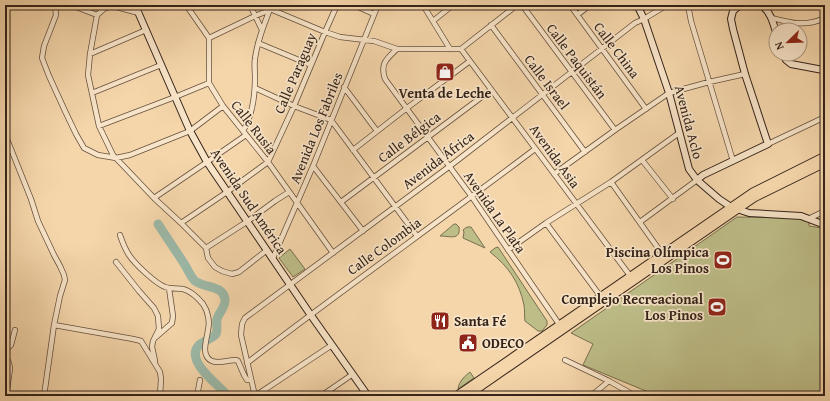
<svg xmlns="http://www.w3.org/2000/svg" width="830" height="401" font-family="'Gentium Book Plus',serif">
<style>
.green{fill:#bdbd88;stroke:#787050}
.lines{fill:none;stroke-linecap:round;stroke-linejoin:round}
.river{stroke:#9cb9a8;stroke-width:9}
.street-casing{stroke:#64503e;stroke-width:6}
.secondary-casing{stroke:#342319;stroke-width:8}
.primary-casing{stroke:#342319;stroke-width:9}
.street{stroke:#f8e4c8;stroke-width:4.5}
.secondary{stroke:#f8e4c8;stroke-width:6}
.primary{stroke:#f5d6ab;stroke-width:7}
.labels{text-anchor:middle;stroke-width:3.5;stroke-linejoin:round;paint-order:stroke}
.street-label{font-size:14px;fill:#342319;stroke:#f8e4c8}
.poi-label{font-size:14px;font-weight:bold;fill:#342319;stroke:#f8e4c8;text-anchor:end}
</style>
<rect width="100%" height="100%" fill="#f5d6ab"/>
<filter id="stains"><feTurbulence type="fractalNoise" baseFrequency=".005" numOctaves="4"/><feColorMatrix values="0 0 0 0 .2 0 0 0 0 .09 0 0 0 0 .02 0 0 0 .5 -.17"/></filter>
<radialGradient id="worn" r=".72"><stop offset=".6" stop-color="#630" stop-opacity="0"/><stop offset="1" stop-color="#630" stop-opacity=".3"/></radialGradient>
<path class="green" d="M737 217 798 218 809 222V226L822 228 825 229V396H658L583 365 593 344 571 333Z
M454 224H456L459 227C461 241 449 236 440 236Z
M467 227H471L485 248 463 238 464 232 463 230Z
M498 247 547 321V325L542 331H538L525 321C524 316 525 311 524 305 519 282 509 267 490 252L495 248Z
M290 249 305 269 293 277 279 258Z
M470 372 474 378 458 389C459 381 465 376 470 372Z"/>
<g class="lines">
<path class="river" d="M158 224C167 238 176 251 185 265 188 270 191 277 195 281 204 288 223 285 225 299 226 307 219 312 217 319 216 323 218 330 216 334 214 338 203 341 199 345 184 361 219 385 228 396"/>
<defs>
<path id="street" d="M55 5 56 15 44 46 42 58 49 76 65 111 76 134 84 148 98 155 116 158 130 155 190 131 223 106
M71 5 97 15
M186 5 209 38V83L223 106 268 162 333 253
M250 5 262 30
M354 5 374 14
M423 5 450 49
M522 5 615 130
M570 5 646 109
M688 5 691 21 733 161
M270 9 325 32 340 37 374 41 397 49H461L517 5
M139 13 113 6 105 8 97 15 90 54 88 75 99 126 113 155 154 198 181 223 206 248 208 258 215 267 222 271 232 274 239 272 267 250
M577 15 590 5
M772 18C791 23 806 27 825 18
M433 21 453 5
M491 25 585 152
M209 38 255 16 265 12 270 9
M258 43 311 65
M397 49C386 59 380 64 385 79L472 197 561 327
M461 49 631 277
M90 54 146 30
M344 87 377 131
M255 88 294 106 331 120 417 236
M92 93 161 65
M99 126 175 97 209 83
M243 131C253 115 255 96 255 77 255 71 254 65 255 59 257 41 264 25 270 9L273 5
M5 134 31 199 38 221 54 255 60 266 64 275 65 280 60 296 54 325 44 396
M768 144 825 117
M353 150 407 108 470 61
M642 160 673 199
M313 166 363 231
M554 174 615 130 669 93 709 82 745 74
M611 182 663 255
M154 198 207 162 246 135
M341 202 491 90
M808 219 825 211
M640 222 697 180
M181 223 227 192 268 162 294 106 325 32 337 5
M546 223 601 297
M120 235C122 241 125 249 129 255 135 264 155 283 165 287 171 289 177 288 183 289 191 291 198 298 203 304 208 311 210 322 208 330 207 339 200 356 212 361 218 364 229 360 236 360L238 361 244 375 247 380H251
M206 248 248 221 275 201 289 192
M508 250 546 223 611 182 679 133
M273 258 313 166 378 5
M116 262 139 291 154 308 158 316 159 329 153 341 152 347 155 361
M54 325 133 339 141 341 160 372 161 379 160 396
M156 337 172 323 173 316 169 288
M5 351 11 345 15 330
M5 355 9 363 10 369 6 396
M565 360 609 381 632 394 634 396
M247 363C342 290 440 221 535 149
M197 396 200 380
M255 396 241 335 242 324 245 318 450 166 635 23 644 19 667 5
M255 396 332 345
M321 396 353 374
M591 396 609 381"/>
<path id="secondary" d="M135 5 190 131 207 162 310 314 368 396
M637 5 644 19 669 93 689 169 697 180 719 199 731 207 749 213 801 216 825 225
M761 5C770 11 773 22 776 32
M783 54 786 60 791 64 823 70H825
M697 180 703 175 768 144 745 74 733 29 731 19 733 11 740 5"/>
<path id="primary" d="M456 396 753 192 825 156
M467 396 754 198 825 163"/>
</defs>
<use href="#street" class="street-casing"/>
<use href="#secondary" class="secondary-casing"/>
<use href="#primary" class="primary-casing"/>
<use href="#street" class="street"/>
<use href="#secondary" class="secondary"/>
<use href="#primary" class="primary"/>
</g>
<defs>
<symbol id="shop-square" viewBox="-11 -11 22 22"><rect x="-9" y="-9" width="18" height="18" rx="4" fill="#8f2418" stroke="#f8e4c8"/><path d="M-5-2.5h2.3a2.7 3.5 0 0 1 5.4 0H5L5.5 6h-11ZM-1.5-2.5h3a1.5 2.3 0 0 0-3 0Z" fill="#fff"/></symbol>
<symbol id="stadium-square" viewBox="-11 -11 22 22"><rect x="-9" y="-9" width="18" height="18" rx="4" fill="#8f2418" stroke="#f8e4c8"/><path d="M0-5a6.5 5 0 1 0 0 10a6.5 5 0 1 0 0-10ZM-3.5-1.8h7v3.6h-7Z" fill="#fff"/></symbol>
<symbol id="restaurant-square" viewBox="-11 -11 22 22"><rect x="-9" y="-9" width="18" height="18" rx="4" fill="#8f2418" stroke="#f8e4c8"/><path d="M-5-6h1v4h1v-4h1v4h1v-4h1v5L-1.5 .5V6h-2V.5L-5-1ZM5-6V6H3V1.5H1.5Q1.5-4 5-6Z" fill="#fff"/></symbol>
<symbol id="civic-square" viewBox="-11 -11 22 22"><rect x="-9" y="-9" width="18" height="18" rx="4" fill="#8f2418" stroke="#f8e4c8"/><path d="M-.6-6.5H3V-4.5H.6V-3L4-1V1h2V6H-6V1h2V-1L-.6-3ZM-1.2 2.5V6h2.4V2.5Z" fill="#fff"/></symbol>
</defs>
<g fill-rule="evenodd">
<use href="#shop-square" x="434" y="61" width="22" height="22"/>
<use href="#stadium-square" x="712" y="249" width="22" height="22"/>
<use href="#stadium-square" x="706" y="296" width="22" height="22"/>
<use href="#restaurant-square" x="429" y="310" width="22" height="22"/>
<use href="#civic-square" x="457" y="332" width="22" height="22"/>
</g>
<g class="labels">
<g class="street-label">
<text transform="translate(617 50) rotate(53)" y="5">Calle China</text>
<text transform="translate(577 61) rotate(53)" y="5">Calle Paquistán</text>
<text transform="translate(295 73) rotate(-67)" y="5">Calle Paraguay</text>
<text transform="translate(547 82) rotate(53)" y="5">Calle Israel</text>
<text transform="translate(689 122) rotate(75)" y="5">Avenida Aclo</text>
<text transform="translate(254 127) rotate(52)" y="5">Calle Rusia</text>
<text transform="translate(316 128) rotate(-68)" y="5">Avenida Los Fabriles</text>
<text transform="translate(409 137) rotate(-37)" y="5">Calle Bélgica</text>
<text transform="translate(555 156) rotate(54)" y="5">Avenida Asia</text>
<text transform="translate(438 160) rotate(-37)" y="5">Avenida África</text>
<text transform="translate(249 201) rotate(56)" y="5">Avenida Sud América</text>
<text transform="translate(495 212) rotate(55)" y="5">Avenida La Plata</text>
<text transform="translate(384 246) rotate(-36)" y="5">Calle Colombia</text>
</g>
<g class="poi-label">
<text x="445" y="98" text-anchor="middle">Venta de Leche</text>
<text x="709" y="257">Piscina Olímpica<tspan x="709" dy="16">Los Pinos</tspan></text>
<text x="703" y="304">Complejo Recreacional<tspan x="703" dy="16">Los Pinos</tspan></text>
<text x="454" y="326" text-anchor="start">Santa Fé</text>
<text x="482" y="348" text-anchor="start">ODECO</text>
</g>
</g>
<rect width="830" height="401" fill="none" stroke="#f5d6ab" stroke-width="20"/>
<rect x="6" y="6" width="818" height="389" fill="none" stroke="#342319" stroke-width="2"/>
<rect x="10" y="10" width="810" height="381" fill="none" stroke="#342319"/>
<g transform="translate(788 42) rotate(247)"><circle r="19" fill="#f8e4c8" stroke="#aa9782"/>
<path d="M0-3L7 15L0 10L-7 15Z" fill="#8f2418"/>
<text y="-6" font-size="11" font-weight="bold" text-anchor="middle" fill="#342319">N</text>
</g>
<rect width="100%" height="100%" filter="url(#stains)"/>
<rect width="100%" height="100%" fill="url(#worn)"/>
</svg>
